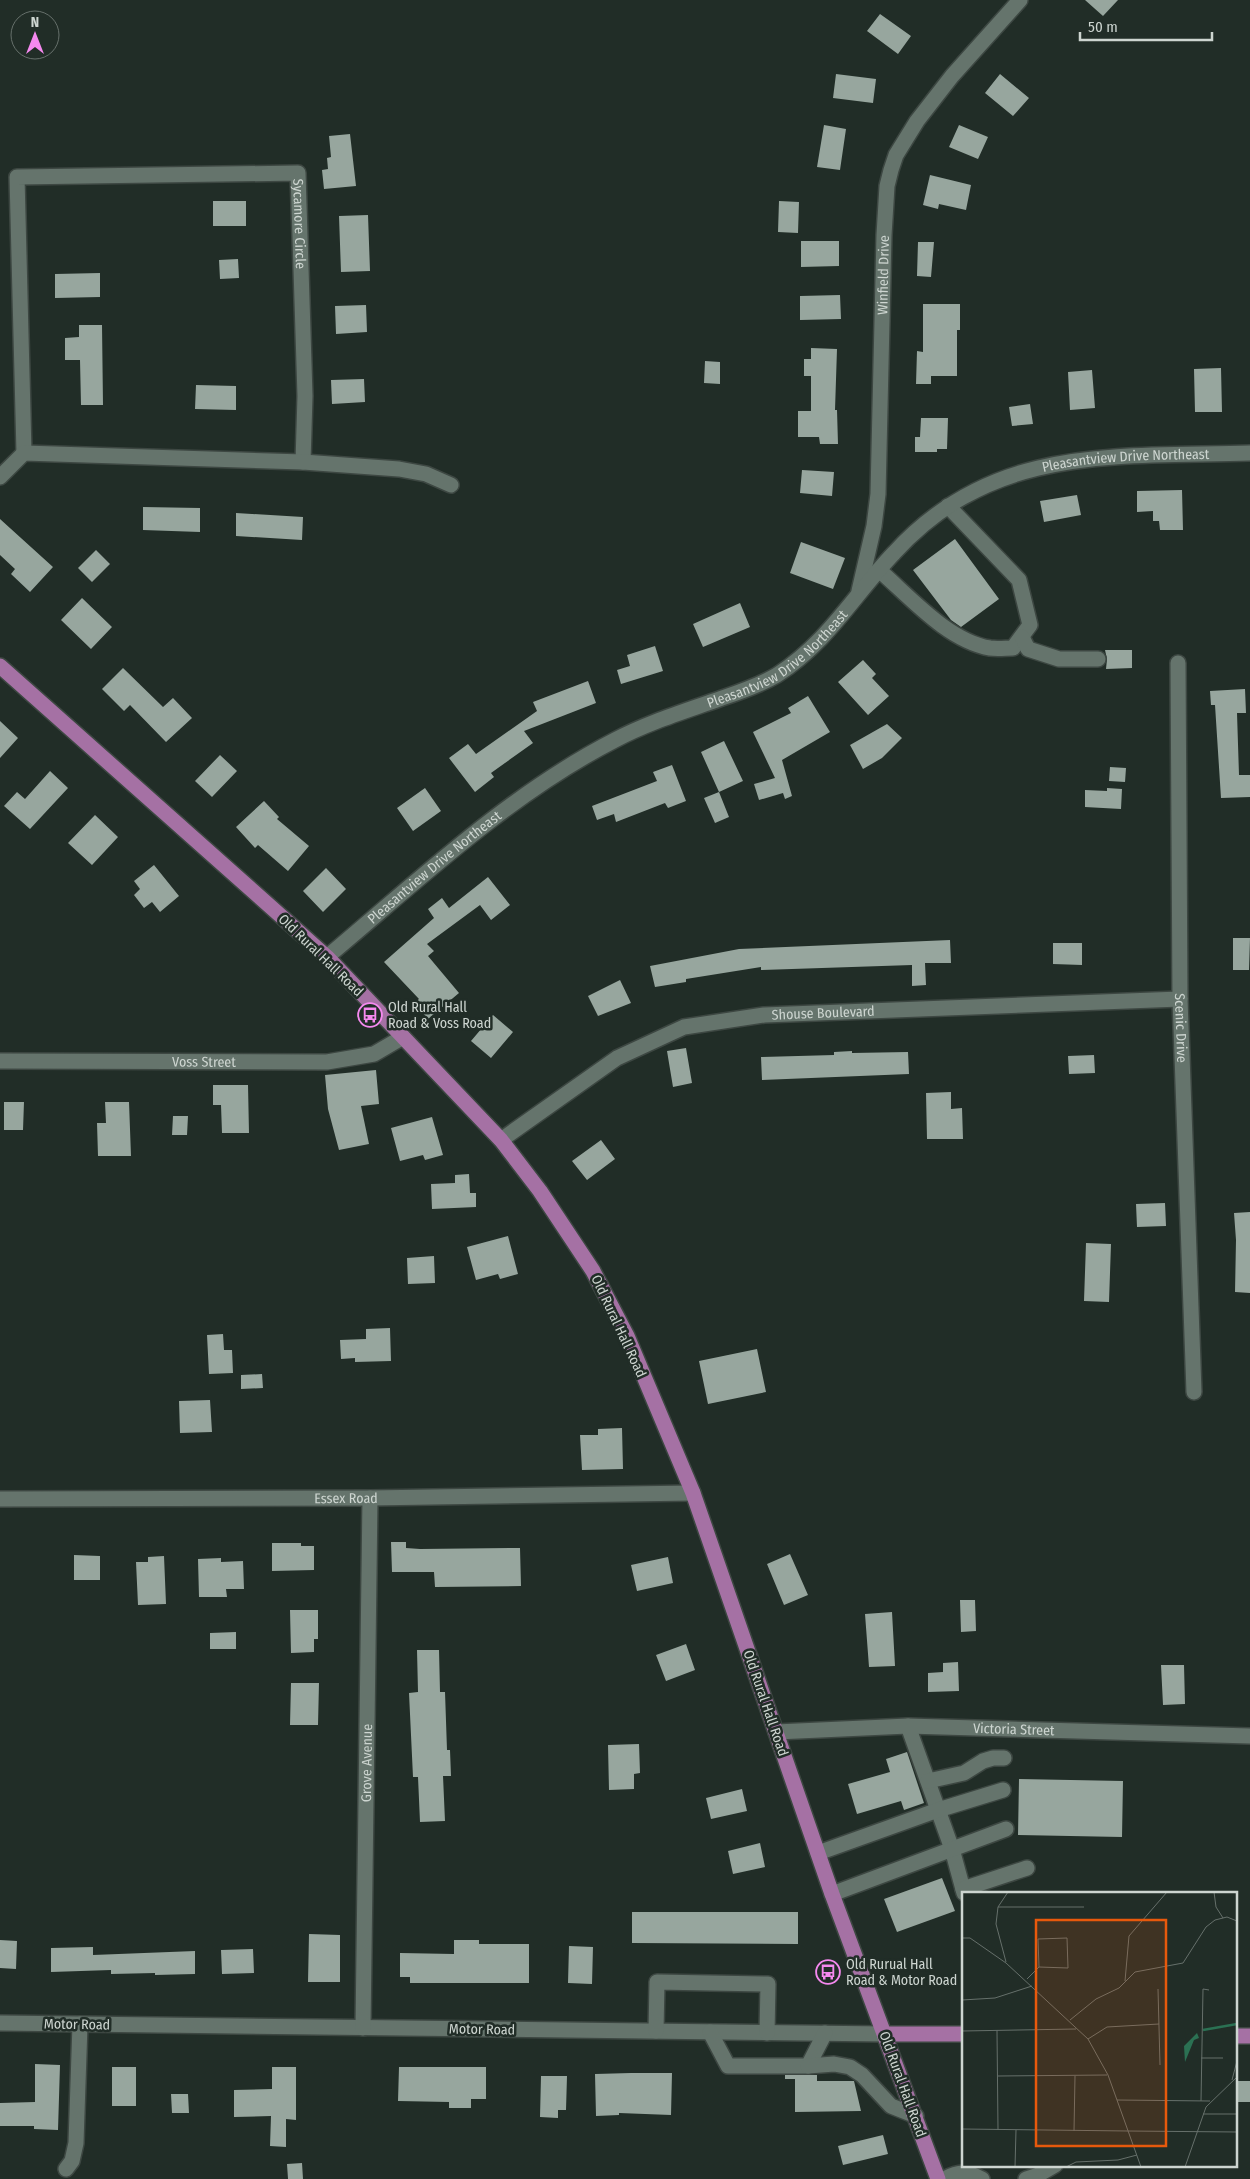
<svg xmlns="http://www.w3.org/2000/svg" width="1250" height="2179" viewBox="0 0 1250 2179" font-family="'Fira Sans Condensed',sans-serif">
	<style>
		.building { fill: #97a69e }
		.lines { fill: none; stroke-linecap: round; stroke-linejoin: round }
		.minor-casing { stroke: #3d4742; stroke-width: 18 }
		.major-casing { stroke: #3d4742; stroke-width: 18 }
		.minor { stroke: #65746c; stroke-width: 15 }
		.major { stroke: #a571a4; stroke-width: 15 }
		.labels { text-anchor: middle; stroke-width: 5; stroke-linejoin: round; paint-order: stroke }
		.street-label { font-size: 14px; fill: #cdd5d0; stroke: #212d27 }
		.poi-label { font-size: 14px; fill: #cdd5d0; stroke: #212d27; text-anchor: start }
		.inset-river { fill: none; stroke: #2b7153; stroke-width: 2.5 }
		.inset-road { fill: none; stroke: #66706b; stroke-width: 1 }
		.view { fill: #e8590c; fill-opacity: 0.15; stroke: #e8590c; stroke-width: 2.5 }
		.inset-edge { fill: none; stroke: #cdd5d0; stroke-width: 2.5 }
	</style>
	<rect width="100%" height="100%" fill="#212d27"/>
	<!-- building -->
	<path class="building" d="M1085 0H1118L1103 16Z
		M880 14 911 36 898 54 867 31Z
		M836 74 876 79 873 103 833 98Z
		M1000 74 1029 98 1013 116 985 93Z
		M824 125 846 129 840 170 817 167Z
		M959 125 988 137 978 159 949 147Z
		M350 134 356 186 324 189 322 170 328 169 327 158 331 157 329 136Z
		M930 175 971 185 966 210 939 204 938 209 923 205Z
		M213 201H246V226H213Z
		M779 201 799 202 798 233 778 232Z
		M368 215 370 271 341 272 339 216Z
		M801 241H839V266L801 267Z
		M918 242H934L931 277 917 276Z
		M238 259 239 278 220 279 219 260Z
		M100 273V297L55 298V274Z
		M840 295 841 319 800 320V296Z
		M923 304H960V330H957V376H931V384H916L917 351 923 352Z
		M366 305 367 332 336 334 335 306Z
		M79 325H102L103 405H81L80 360H65V338L79 337Z
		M811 348 837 349 835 410H837L838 444H820L819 437H798V411H811V376H804V359H811Z
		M705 361 720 362V384L704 383Z
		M1221 368 1222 412H1195L1194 369Z
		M1092 370 1095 408 1070 410 1068 372Z
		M364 379 365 402 332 404 331 380Z
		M196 385 236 386V410L195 409Z
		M1030 404 1033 424 1012 426 1009 407Z
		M921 418H948L947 449H937V452H915V437H920Z
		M802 470 834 472 832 496 800 493Z
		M1182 490 1183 530H1160L1159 521H1153V511L1137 512V491Z
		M1077 495 1081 515 1044 522 1040 501Z
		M143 507 200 508V532L143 530Z
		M236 513 303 517 302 540 236 536Z
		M0 519 53 567 30 592 11 574 15 569 0 555Z
		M955 539 999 599 961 627 951 620 913 570Z
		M801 542 845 558 833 589 790 573Z
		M96 550 110 564 92 582 78 568Z
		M82 598 112 627 91 649 61 620Z
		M740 603 750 627 703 647 693 624Z
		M655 646 663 671 621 684 617 670 630 666 627 655Z
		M1105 650H1132V668L1106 669 1107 659Z
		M863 660 876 674 872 678 889 696 868 715 838 682Z
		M123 668 163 707 173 698 192 718 166 742 130 705 124 711 102 689Z
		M588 681 596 703 524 731 533 743 491 773 494 777 475 792 449 758 468 744 476 754 537 711 533 702Z
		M1245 689 1246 713H1237L1239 775H1250V797L1221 798 1215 705H1211L1210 691Z
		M808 696 830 732 782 760 792 796 785 799 783 793 759 800 754 784 775 778 753 732 791 713 788 708Z
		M0 721 18 738 0 758Z
		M887 724 902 738 882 758 863 769 850 745Z
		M724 741 743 781 719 792 701 752Z
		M220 755 237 771 212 797 195 781Z
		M672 765 686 801 668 808 665 803 616 822 614 814 597 820 592 806 657 781 653 772Z
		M1110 767 1126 768 1125 782 1109 781Z
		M50 771 68 788 30 829 4 806 17 792 25 799Z
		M425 788 441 811 413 831 397 808Z
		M1107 788 1122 789 1121 809 1085 807V790L1107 791Z
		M719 792 729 817 715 823 704 798Z
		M264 801 279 817 277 819 309 846 288 871 258 845 255 848 236 827Z
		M95 815 118 837 92 865 68 843Z
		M154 865 179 896 160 912 152 902 144 908 134 895 140 889 134 881Z
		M326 868 346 889 323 912 303 891Z
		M488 877 510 905 491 920 480 905 427 944 434 951 428 956 459 993 428 1019 414 1003 419 999 384 962 434 918 428 909 442 898 449 908Z
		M1233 938H1250L1249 970H1233Z
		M950 940 951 963H925L926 985 912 986V965L761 970V967L686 979V982L655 987 650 966 739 949Z
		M1053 943H1082V965L1053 964Z
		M620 980 631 1003 598 1016 588 996Z
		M493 1015 513 1032 491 1058 471 1041Z
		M686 1048 692 1083 673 1087 667 1051Z
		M852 1051V1053L908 1052 909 1074 762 1080 761 1057 834 1055V1052Z
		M1094 1055 1095 1073 1069 1074 1068 1056Z
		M376 1070 379 1104 361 1106 369 1144 339 1150 328 1109 325 1075Z
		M213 1085H248L249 1133H222L221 1105H213Z
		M951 1092V1109L962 1108 963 1139H927L926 1093Z
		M4 1102H24L23 1130H4Z
		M105 1102H129L131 1156H98L97 1123H106Z
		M173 1116H188L187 1135H172Z
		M432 1117 443 1155 425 1160 423 1155 400 1161 391 1128Z
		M601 1140 615 1159 587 1180 572 1161Z
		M469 1174 470 1193H476V1207L432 1209 431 1184 455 1183V1175Z
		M1165 1203 1166 1226 1137 1227 1136 1204Z
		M1250 1212V1293L1235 1292 1236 1240 1234 1213Z
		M508 1236 518 1274 500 1279 498 1274 476 1280 467 1247Z
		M1086 1243 1111 1244 1109 1302 1084 1301Z
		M434 1256 435 1283 408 1284 407 1258Z
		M390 1328 391 1361 355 1362V1358L341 1359 340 1340 366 1339V1329Z
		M223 1334 224 1350H232L233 1373 209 1374 207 1335Z
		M757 1349 766 1392 708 1404 699 1361Z
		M262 1374 263 1388 241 1389V1375Z
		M210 1400 212 1432 180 1433 179 1401Z
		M622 1428 623 1469 582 1470 580 1435H598V1429Z
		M391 1542H406V1548L420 1549 520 1548 521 1586 435 1587 434 1572H392Z
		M272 1543H301V1546H314V1570L272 1571Z
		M790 1554 808 1595 784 1605 767 1564Z
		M74 1555 100 1556V1580H74Z
		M164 1556 166 1604 138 1605 136 1562H148V1557Z
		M668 1557 673 1583 637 1591 631 1565Z
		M221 1558V1562L243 1561 244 1589H226L227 1597H199L198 1559Z
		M960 1600H975L976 1631 961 1632Z
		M290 1610H318V1639H314V1652L291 1653Z
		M892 1612 895 1666 869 1667 865 1614Z
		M236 1632V1649H210V1633Z
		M686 1644 695 1670 666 1681 656 1655Z
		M417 1650H439L440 1692H445L447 1750H450L451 1776H443L445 1821 420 1822 418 1777H413L409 1693 418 1692Z
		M958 1662 959 1691 928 1692V1673L943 1672V1663Z
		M1161 1665H1184L1185 1704 1163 1705Z
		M291 1683H319L318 1725H290Z
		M639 1744 640 1773 634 1774V1789L609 1790 608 1745Z
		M907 1752 924 1803 904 1810 901 1801 857 1814 848 1784 890 1772 886 1759Z
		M1019 1779 1123 1781 1122 1837 1018 1835Z
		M742 1789 747 1811 711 1819 706 1798Z
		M760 1843 765 1867 733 1874 728 1851Z
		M942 1878 955 1911 897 1932 884 1899Z
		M632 1912H798V1944L632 1943Z
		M309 1934 340 1935V1982H308Z
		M0 1940 17 1941 16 1969 0 1968Z
		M454 1940H479V1944H529V1983H410V1977H400V1953L454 1954Z
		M569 1946 593 1947 592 1984 568 1983Z
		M93 1947V1955L195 1951V1974L155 1975V1973L111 1974V1970L51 1972V1948Z
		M253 1949 254 1973 222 1974 221 1950Z
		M35 2064 60 2065 58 2130 34 2129V2126H0V2103L35 2102Z
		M112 2067H136V2106H112Z
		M272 2067H296V2120L286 2119V2147L270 2146 271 2116 234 2117V2090L272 2089Z
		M399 2067H486V2099H471V2108H449V2102L398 2101Z
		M631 2073H672L671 2115 619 2113V2115L596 2116 595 2074Z
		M785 2075H817V2081H854L861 2111 795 2112V2079H785Z
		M541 2076H567L566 2110H558V2118L540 2117Z
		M1236 2081H1250V2102H1236Z
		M171 2094H188L189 2113H172Z
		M883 2135 888 2154 843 2165 838 2146Z
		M302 2163 303 2179H288L287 2164Z"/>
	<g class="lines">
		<!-- minor casing -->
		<g class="minor-casing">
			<g id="minor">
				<path id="s1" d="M24 453 17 177 298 173 305 396 303 462"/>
				<path d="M0 477 24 453 303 462 399 469 426 474 451 485"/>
				<path d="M879 570C910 597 948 641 990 648 997 649 1006 648 1013 648L1030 625 1019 580 948 506"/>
				<path id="s2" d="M859 591 874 526 878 494 884 235 887 186 891 170 896 155 917 121 952 76 1020 0"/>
				<path d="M1022 637 1028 649 1059 659H1098"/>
				<path id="s3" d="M1178 663 1180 999 1194 1392"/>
				<path id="s4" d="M327 957C419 880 508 795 615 740 649 722 686 711 722 698 740 692 760 685 777 675 829 641 853 596 894 553 993 444 1116 457 1250 453"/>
				<path id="s5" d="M0 1061 327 1062 374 1054 403 1037"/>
				<path id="s6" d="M501 1140 617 1058 684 1027 764 1015 1180 999"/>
				<path id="s7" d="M0 1499 370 1498 693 1493"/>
				<path d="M908 1726 952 1849 964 1893"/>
				<path id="s8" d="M776 1732 908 1726 1250 1736"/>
				<path d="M928 1781 964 1773 983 1761 993 1758H1004"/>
				<path d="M818 1853 938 1810 1003 1790"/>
				<path d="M963 1889 1027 1868"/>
				<path d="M832 1894 1006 1829"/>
				<path d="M0 2023 885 2034"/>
				<path id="s9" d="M363 2028 370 1498"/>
				<path d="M656 2031 657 1982 768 1984 767 2033"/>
				<path d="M710 2032 728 2066H808L825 2033"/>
				<path d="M808 2066 834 2064 850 2067 862 2075 891 2106 916 2116"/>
				<path d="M66 2169 72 2161 76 2143 80 2024"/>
				<path d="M944 2179C959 2171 967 2171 982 2179"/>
				<path d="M1026 2179 1038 2175 1055 2165"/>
			</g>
		</g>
		<!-- major casing -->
		<g class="major-casing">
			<path id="major" d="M0 666 327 957 501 1140 540 1191 593 1271 627 1336 693 1493 832 1894 938 2179
				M885 2034H964
				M1236 2036H1250"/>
		</g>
		<!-- minor -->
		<use href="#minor" class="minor"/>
		<!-- major -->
		<use href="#major" class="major"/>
	</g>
	<!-- icons -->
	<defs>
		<g id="bus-ring" transform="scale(1.25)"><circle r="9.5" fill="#212d27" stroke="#f589ef" stroke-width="1.5"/><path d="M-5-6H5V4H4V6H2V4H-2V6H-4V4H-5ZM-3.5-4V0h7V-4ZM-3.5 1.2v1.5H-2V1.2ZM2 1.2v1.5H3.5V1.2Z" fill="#f589ef"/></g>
	</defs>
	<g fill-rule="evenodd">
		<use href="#bus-ring" x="370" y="1015"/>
		<use href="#bus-ring" x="828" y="1972"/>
	</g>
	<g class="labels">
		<!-- street labels -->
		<g class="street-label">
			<text dy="5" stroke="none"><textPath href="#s1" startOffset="608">Sycamore Circle</textPath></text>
			<text dy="5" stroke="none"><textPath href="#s2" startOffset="318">Winfield Drive</textPath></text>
			<text dy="5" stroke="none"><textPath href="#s4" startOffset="964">Pleasantview Drive Northeast</textPath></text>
			<text dy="5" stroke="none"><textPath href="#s4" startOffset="545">Pleasantview Drive Northeast</textPath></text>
			<text dy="5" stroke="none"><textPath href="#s4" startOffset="140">Pleasantview Drive Northeast</textPath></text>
			<text transform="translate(321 955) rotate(44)" y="5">Old Rural Hall Road</text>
			<text dy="5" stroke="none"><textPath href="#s6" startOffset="356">Shouse Boulevard</textPath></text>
			<text dy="5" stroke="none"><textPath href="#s3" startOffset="365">Scenic Drive</textPath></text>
			<text dy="5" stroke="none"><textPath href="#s5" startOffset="204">Voss Street</textPath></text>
			<text transform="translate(619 1326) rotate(65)" y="5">Old Rural Hall Road</text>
			<text dy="5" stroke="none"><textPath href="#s7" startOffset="346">Essex Road</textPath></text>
			<text transform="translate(766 1703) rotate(71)" y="5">Old Rural Hall Road</text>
			<text dy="5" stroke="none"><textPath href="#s8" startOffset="238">Victoria Street</textPath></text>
			<text dy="5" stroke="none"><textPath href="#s9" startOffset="265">Grove Avenue</textPath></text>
			<text transform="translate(77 2024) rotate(1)" y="5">Motor Road</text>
			<text transform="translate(482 2029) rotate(1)" y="5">Motor Road</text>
			<text transform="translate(903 2084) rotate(70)" y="5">Old Rural Hall Road</text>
		</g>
		<!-- poi labels -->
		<g class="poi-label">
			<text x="388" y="1012">Old Rural Hall<tspan x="388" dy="16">Road &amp; Voss Road</tspan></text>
			<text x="846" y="1969">Old Rurual Hall<tspan x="846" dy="16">Road &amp; Motor Road</tspan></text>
		</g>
	</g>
	<!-- overview -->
	<g transform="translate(962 1892)">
		<rect width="275" height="275" fill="#212d27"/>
		<path d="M235 141 237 146 232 148 223 170 222 154Z" fill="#2b7153"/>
		<path class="inset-river" d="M241 138 275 132"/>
		<path class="inset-road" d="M252 0 254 15 261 26M36 15H122M0 46H8L44 71 126 147 146 183 179 275M44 70 34 32 36 15 46 0M65 87 77 75 106 76 105 46 76 47 77 75M163 89 167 44 205 0M196 97 198 173M0 108 33 106 70 94M108 128 134 107 157 96 173 80 221 71 244 35 253 28 265 25 275 29M35 138 36 238M0 139 114 137M126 147 145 135 197 132M239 166H261M36 184 145 183M270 188 275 169M155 208 248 209M239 209 241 97 247 98M241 222H275M0 237 166 239M112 239 113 184M166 239 275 240M53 275 54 238M104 275 114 270 156 268 175 263M223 275 244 215 275 185"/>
		<path class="view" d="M74 28H204V254H74Z"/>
		<rect width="275" height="275" class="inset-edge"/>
	</g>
	<!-- north arrow -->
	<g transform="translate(35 35)"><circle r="24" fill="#212d27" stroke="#66706b"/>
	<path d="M0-4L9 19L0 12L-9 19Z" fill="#f589ef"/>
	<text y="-8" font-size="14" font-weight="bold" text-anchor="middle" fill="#cdd5d0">N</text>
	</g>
	<!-- scale -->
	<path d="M1080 32v8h132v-8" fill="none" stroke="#cdd5d0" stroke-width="2.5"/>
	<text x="1088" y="32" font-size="15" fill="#cdd5d0" stroke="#212d27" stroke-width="4" paint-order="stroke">50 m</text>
</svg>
